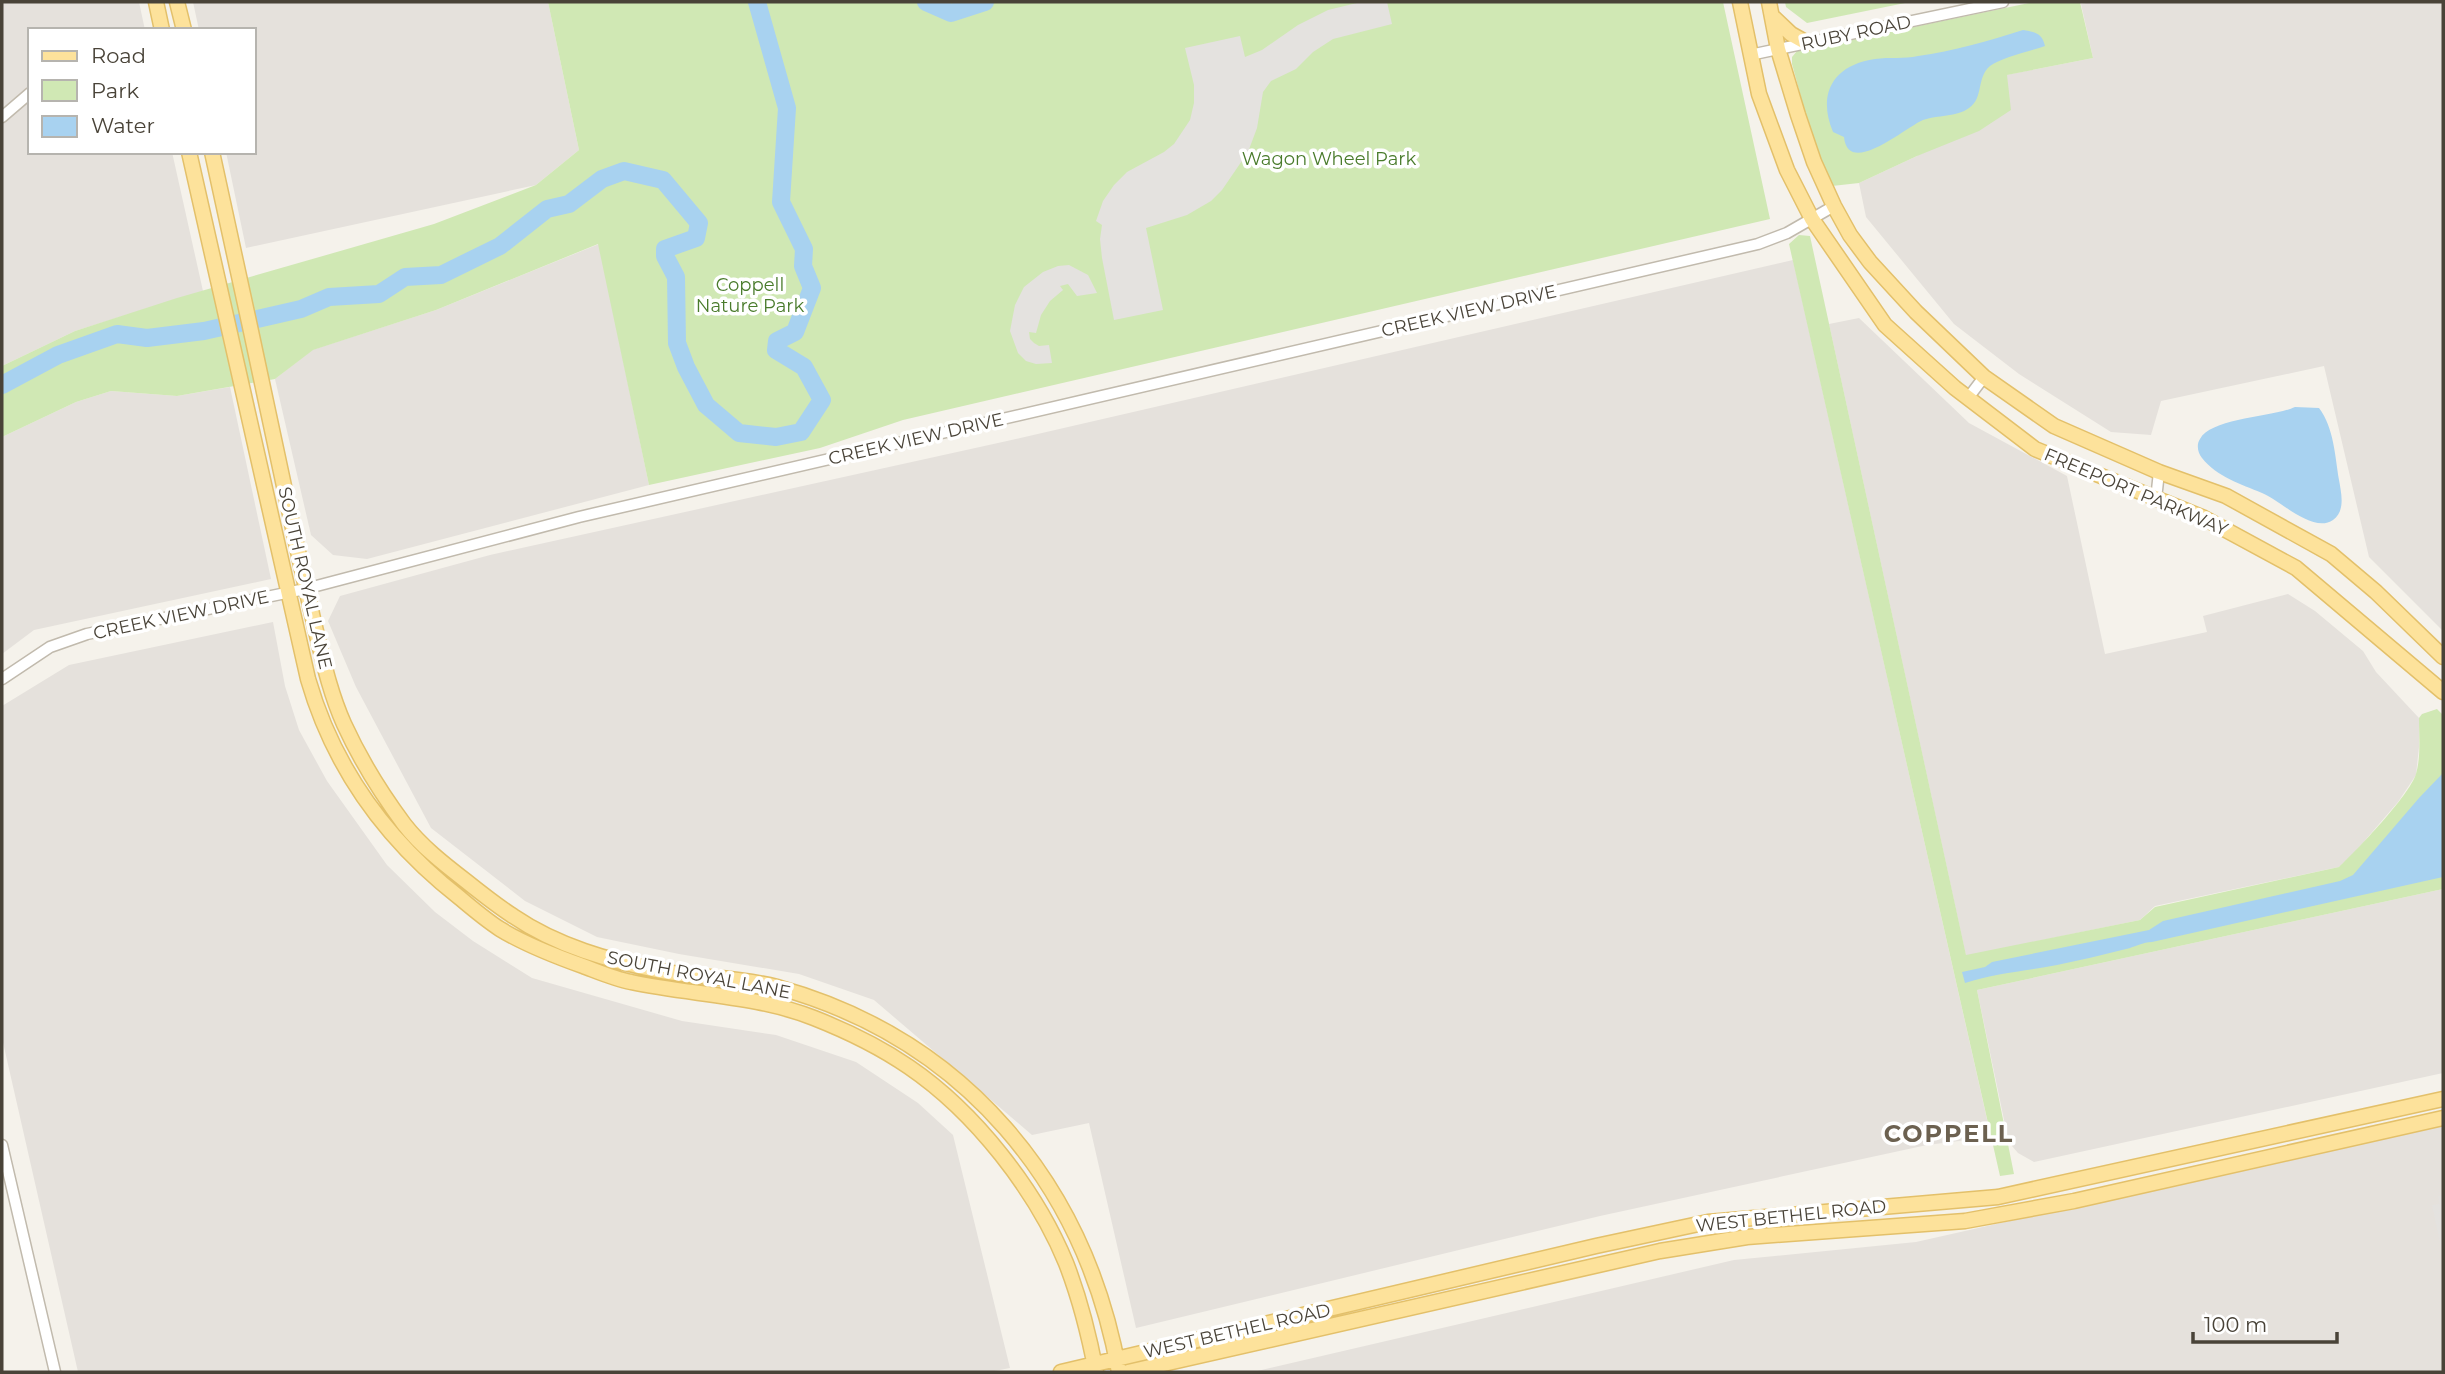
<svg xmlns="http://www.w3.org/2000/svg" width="2445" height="1374" viewBox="0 0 2445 1374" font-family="Montserrat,sans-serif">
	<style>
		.industrial { fill: #e5e1dc }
		.green { fill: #d0e8b4 }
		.parking { fill: #e4e2df }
		.water { fill: #a8d2f0 }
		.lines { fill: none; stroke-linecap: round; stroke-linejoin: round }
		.river { stroke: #a8d2f0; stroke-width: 18 }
		.minor-casing { stroke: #c1baad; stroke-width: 13 }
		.major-casing { stroke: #e3c06a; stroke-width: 17 }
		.minor { stroke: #fff; stroke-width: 10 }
		.major { stroke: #fde29b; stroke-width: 14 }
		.labels { text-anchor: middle; stroke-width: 7; stroke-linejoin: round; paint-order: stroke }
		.street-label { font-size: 18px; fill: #494338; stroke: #fff }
		.park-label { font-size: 18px; fill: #497b2b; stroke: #fff }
		.district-label { font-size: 24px; font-weight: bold; letter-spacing: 2px; fill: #6c6150; stroke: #fff }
	</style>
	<rect width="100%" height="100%" fill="#f5f2eb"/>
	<!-- industrial -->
	<path class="industrial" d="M2 2H139L145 30H30V152H172L203 291 75 331 2 366Z
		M193 2H548L579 150 536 185 246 248 226 152H254V30H199Z
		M2093 2H2443V631L2369 557 2324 366 2161 401 2151 435 2111 432 2019 374 1954 324 1866 217 1859 183 1917 156 2006 75 2093 58 2081 4Z
		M599 244 649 485 367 559 333 555 311 535 275 379 312 350 436 310Z
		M1793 260 1991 1137 1927 1145 1600 1216 1136 1328 1089 1123 1032 1135 874 1000 799 974 679 954 597 937 525 901 431 828 356 687 328 621 340 596 490 555 1007 441Z
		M1859 318 1969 423 2067 476 2105 654 2207 632 2203 616 2288 594 2315 611 2363 651 2376 672 2419 718V747L2416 775 2398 802 2355 852 2339 867 2155 906 2140 920 1966 956 1829 324Z
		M230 387 271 579 34 630 2 654V437L76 402 111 391 177 396Z
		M273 622 285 686 299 730 327 781 387 865 435 912 473 941 532 978 682 1021 776 1035 856 1062 918 1103 953 1135 1010 1368 989 1372H78L2 1038V706L69 665Z
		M2443 889V1073L2034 1162 2018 1153 2012 1146 2008 1139 1977 990Z
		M2443 1124V1372H1253L1734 1260 1916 1242Z"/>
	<!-- green -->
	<path class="green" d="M548 2H1723L1770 219 903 420 820 448 649 485 598 244 436 310 313 350 275 379 177 396 111 391 76 402 2 437V366L75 331 177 298 434 224 536 185 579 150Z
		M1785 2H1910L1807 23 1786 7Z
		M2034 2H2080L2093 58 2007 75 2011 110 1979 131 1917 156 1859 183 1832 186C1811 148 1804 105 1792 64V57L1797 51Z
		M1799 235 1810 236 1966 955 2140 920 2155 907 2339 867C2357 850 2409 796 2416 774 2421 757 2419 736 2419 718L2422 714 2437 709 2443 715V889L1977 990 2014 1174 2000 1176 1789 244Z"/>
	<!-- parking -->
	<path class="parking" d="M1361 2H1387L1392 24 1333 39 1313 52 1296 69 1271 81 1263 92 1257 128 1248 152 1222 190 1211 201 1187 215 1146 228 1163 310 1114 320 1102 258 1100 239 1102 225 1096 221 1103 201 1114 185 1127 172 1164 152 1174 144 1190 120 1194 103V85L1185 48 1240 36 1245 57 1262 50 1298 25 1328 10Z
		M1069 265 1088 275 1097 293 1077 296 1068 284 1060 286 1063 290 1050 301 1041 315 1036 333 1029 332 1030 339 1034 343 1039 346 1049 345 1052 363 1036 364 1026 361 1018 353 1010 331 1015 305 1024 287 1043 272 1058 266Z
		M2443 1195V1256L2432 1205 2440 1204 2438 1196Z"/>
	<!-- water -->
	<path class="water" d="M2023 30C2035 32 2042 33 2045 46 2031 51 2000 58 1990 66 1976 78 1984 98 1969 108 1957 117 1937 115 1923 120 1906 127 1848 178 1844 137L1833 132C1817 94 1833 65 1875 59 1889 57 1904 59 1918 56 1953 51 1989 41 2023 30Z
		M2295 407 2319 408C2334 428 2335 456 2339 480 2341 492 2346 511 2333 520 2313 534 2280 500 2262 493 2241 484 2217 477 2202 458 2198 453 2196 445 2200 439 2211 418 2273 417 2295 407Z
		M2443 773V877L2152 942C2143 942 2135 947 2126 949 2103 955 2080 960 2057 965 2026 971 1995 973 1965 983L1962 972 1985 967 1992 962 2149 930 2163 921 2340 881 2353 875 2419 798Z"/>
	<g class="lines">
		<!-- river -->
		<path class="river" d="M926 2 951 13 985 2
			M2 385 58 355 117 334 147 338 204 331 301 309 329 297 379 294 405 277 441 275 500 246 547 209 569 204 602 179 624 171 663 180 699 223 696 238 665 249V256L676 277 677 343 686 367 706 405 739 433 776 437 801 432 822 400 804 367 776 350 777 341 795 332 812 288 803 266 804 249 781 202 787 108 757 2"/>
		<!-- minor casing -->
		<g class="minor-casing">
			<path id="minor" d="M1750 55 2003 2
				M2 117 30 93
				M1968 398 1984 377
				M2156 499 2159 472
				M2 679 50 647 87 634 305 589 579 517 1758 244 1787 233 1834 206
				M2 1145 55 1372"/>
		</g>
		<!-- major casing -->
		<g class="major-casing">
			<path id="major" d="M156 2 162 30
				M177 2 184 30
				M1740 2 1759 94 1787 170 1812 219 1885 325 1955 388 2035 449 2202 517 2296 568 2443 692
				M1769 2 1778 49 1798 115 1814 162 1834 206 1850 235 1870 262 1916 312 1984 377 2054 426 2159 472 2226 496 2331 554 2376 592 2443 657
				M1773 17 1791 34 1807 43
				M189 152 308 679C334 769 387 841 460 898 473 909 486 920 500 929 526 945 555 956 583 966 599 972 615 979 631 982 691 995 756 995 814 1018 847 1031 880 1047 909 1067 975 1112 1036 1190 1066 1263 1080 1299 1089 1335 1096 1372
				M212 152C236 259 258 365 281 472 292 524 303 576 315 627 323 660 330 693 344 724 360 759 381 793 404 824 421 846 444 864 466 881 481 893 496 905 513 916 557 946 610 961 661 971 699 978 740 977 777 987 964 1039 1085 1183 1119 1372
				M1061 1372 1596 1246 1708 1222 1998 1197 2443 1099
				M1128 1372 1660 1251 1747 1237 1965 1221 2074 1201 2443 1118"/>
		</g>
		<!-- minor -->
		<use href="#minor" class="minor"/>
		<!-- major -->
		<use href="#major" class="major"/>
	</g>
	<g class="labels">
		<!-- street labels -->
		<g class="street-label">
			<text transform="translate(1856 33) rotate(-12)" y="6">RUBY ROAD</text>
			<text transform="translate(1469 311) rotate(-13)" y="6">CREEK VIEW DRIVE</text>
			<text transform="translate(916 439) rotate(-13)" y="6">CREEK VIEW DRIVE</text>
			<text transform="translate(2136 492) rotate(23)" y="6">FREEPORT PARKWAY</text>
			<text transform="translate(305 578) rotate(77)" y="6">SOUTH ROYAL LANE</text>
			<text transform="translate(181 615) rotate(-12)" y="6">CREEK VIEW DRIVE</text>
			<text transform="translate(699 975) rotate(11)" y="6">SOUTH ROYAL LANE</text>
			<text transform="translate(1791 1216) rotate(-6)" y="6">WEST BETHEL ROAD</text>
			<text transform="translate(1237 1331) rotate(-13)" y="6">WEST BETHEL ROAD</text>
		</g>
		<!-- park labels -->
		<g class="park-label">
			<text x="1329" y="165">Wagon Wheel Park</text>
			<text x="750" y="291">Coppell<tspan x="750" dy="21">Nature Park</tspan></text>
		</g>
		<!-- district labels -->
		<g class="district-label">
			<text x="1949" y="1142">COPPELL</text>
		</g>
	</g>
	<!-- border -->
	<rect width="2445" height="1374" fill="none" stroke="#494338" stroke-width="7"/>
	<!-- legend -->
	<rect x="28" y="28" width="228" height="126" fill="#ffffff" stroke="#b6b4af" stroke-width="2"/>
	<rect x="42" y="51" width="35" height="10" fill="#fde29b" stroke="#b6b4af" stroke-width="2"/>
	<text x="91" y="63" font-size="21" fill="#494338">Road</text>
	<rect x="42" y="80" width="35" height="21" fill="#d0e8b4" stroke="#b6b4af" stroke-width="2"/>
	<text x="91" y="98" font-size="21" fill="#494338">Park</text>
	<rect x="42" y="116" width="35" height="21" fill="#a8d2f0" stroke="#b6b4af" stroke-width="2"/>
	<text x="91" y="133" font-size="21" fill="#494338">Water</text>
	<!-- scale -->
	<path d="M2193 1332v10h144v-10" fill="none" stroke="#494338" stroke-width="3.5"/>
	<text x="2204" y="1332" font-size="21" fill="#494338" stroke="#ffffff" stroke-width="5" paint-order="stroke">100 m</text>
</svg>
